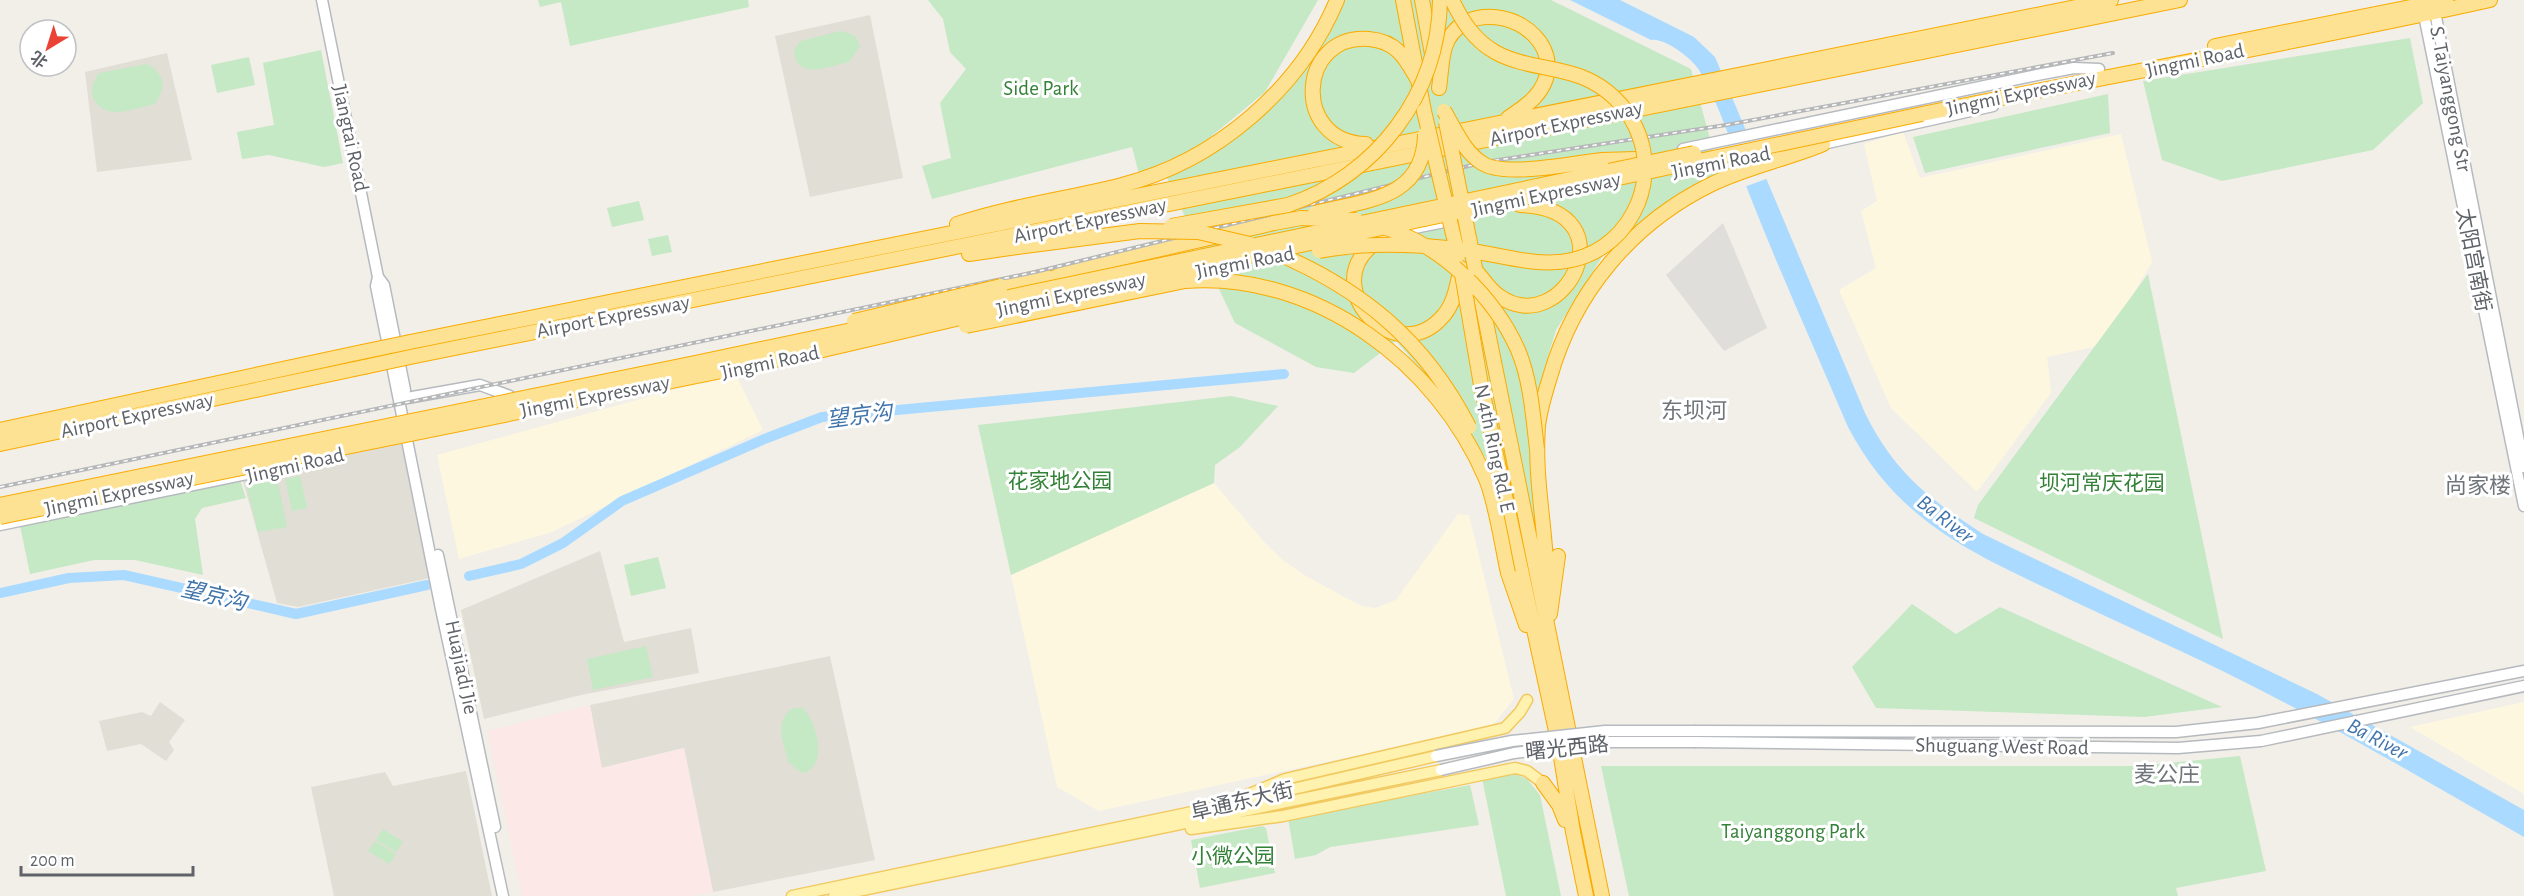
<svg xmlns="http://www.w3.org/2000/svg" width="2524" height="896" viewBox="0 0 2524 896" font-family="'Alegreya Sans','Noto Sans SC',sans-serif">
	<style>
		.commercial { fill: #fef7e0 }
		.industrial { fill: #e0deda }
		.education { fill: #e1ded6 }
		.medical { fill: #fce8e6 }
		.green { fill: #c5e8c5 }
		.water { fill: #aadaff }
		.pier { fill: #f1efe8 }
		.lines { fill: none; stroke-linecap: round; stroke-linejoin: round }
		.river { stroke: #aadaff; stroke-width: 10 }
		.secondary-casing { stroke: #b6babf; stroke-width: 13 }
		.primary-casing { stroke: #f2c960; stroke-width: 13 }
		.highway-casing { stroke: #f9ab00; stroke-width: 16 }
		.secondary { stroke: #fff; stroke-width: 10 }
		.primary { stroke: #fff2af; stroke-width: 10 }
		.highway { stroke: #fde293; stroke-width: 14 }
		.rail-casing { stroke: #b6b7b8; stroke-width: 4 }
		.rail { stroke: #fff; stroke-width: 1.5; stroke-dasharray: 4.5; stroke-linecap: butt }
		.secondary-bridge-casing { stroke: #b6babf; stroke-width: 13; stroke-linecap: butt }
		.highway-bridge-casing { stroke: #f9ab00; stroke-width: 16; stroke-linecap: butt }
		.secondary-bridge { stroke: #fff; stroke-width: 10 }
		.highway-bridge { stroke: #fde293; stroke-width: 14 }
		.labels { text-anchor: middle; stroke-width: 6; stroke-linejoin: round; paint-order: stroke }
		.street-label { font-size: 21px; fill: #5f6368; stroke: #fff }
		.park-label { font-size: 21px; fill: #348238; stroke: #fff }
		.neighbourhood-label { font-size: 22px; fill: #70757a; stroke: #fff }
		.water-label { font-size: 22px; font-style: italic; fill: #4174aa; stroke: #fff }
	</style>
	<rect width="100%" height="100%" fill="#f1efe8"/>
	<!-- commercial -->
	<path class="commercial" d="M1903 132 1920 178 2121 134 2152 262 2103 345 2047 357 2051 393 1977 492 1891 408 1839 290 1876 268 1861 211 1877 201 1864 144Z
		M735 373 763 430 552 532 459 559 437 455Z
		M1214 483 1265 543 1284 561 1306 576 1361 606 1375 608 1396 600 1458 514 1469 515 1514 699 1492 726 1099 811 1057 787 1011 575Z
		M2524 702V794L2410 727Z"/>
	<!-- industrial -->
	<path class="industrial" d="M1723 223 1767 328 1724 351 1666 275Z"/>
	<!-- education -->
	<path class="education" d="M870 15 903 178 810 197 775 36Z
		M167 53 192 160 97 172 85 72Z
		M402 439 430 578 298 607 277 603 241 474Z
		M600 551 624 642 691 628 699 673 581 695 484 719 461 610Z
		M830 656 875 860 713 892 684 748 601 768 590 705Z
		M160 702 185 720 169 742 174 750 166 761 141 744 107 751 99 721 142 712 151 716Z
		M466 771 492 896H334L311 787 385 772 393 786Z"/>
	<!-- medical -->
	<path class="medical" d="M590 705 602 768 684 748 713 892 691 896H522L487 731Z"/>
	<!-- green -->
	<path class="green" d="M538 0H748L749 7 570 46 561 2 540 7Z
		M928 0H1318L1265 92 1196 149 1139 174 1132 147 932 199 922 166 951 158 940 103 966 69 950 52 943 19Z
		M1342 0H1551L1691 69 1719 172 1607 249 1556 330 1539 386 1551 560 1450 402 1396 341 1354 373 1316 367 1235 323 1166 176 1274 104Z
		M840 31C852 33 857 35 860 47L849 62C829 66 795 82 794 49L801 41Z
		M2410 38 2423 103 2373 150 2222 181 2162 160 2143 81Z
		M321 50 343 163 324 167 269 155 242 159 237 132 274 125 263 63Z
		M249 57 255 85 217 93 211 65Z
		M147 64C165 74 167 87 155 104 136 108 105 122 94 99 89 89 94 81 99 73Z
		M2108 94 2110 133 1925 173 1913 137Z
		M639 201 644 220 612 227 607 208Z
		M668 235 672 252 652 256 648 239Z
		M2148 274 2223 639 1974 518 1978 505Z
		M1231 396 1278 406 1240 447 1215 465 1214 483 1011 575 978 425Z
		M238 474 246 498 202 508 195 519 203 575 135 560H94L30 574 18 516Z
		M300 476 307 508 292 511 285 479Z
		M277 479 287 527 258 532 246 484Z
		M658 557 666 588 631 596 624 565Z
		M1912 604 1956 634 2000 607 2222 707 2144 717 1876 708 1852 667Z
		M646 646 653 677 593 690 587 659Z
		M793 708H803C817 721 829 769 802 773L788 762C784 742 773 721 793 708Z
		M2240 756 2266 871 2176 888 2178 896H1629L1601 766H2138Z
		M1509 772 1527 779 1540 795 1561 896H1506L1482 778Z
		M1470 785 1479 825 1330 847 1316 855 1295 859 1288 818Z
		M1262 826 1266 828 1275 873 1200 888 1191 840Z
		M383 829 403 842 396 852 376 840Z
		M375 841 396 854 389 864 368 851Z"/>
	<!-- water -->
	<path class="water" d="M1570 0H1620L1694 37 1715 57 1865 413C1894 472 1929 499 1983 534L2317 694 2524 810V837C2440 789 2356 739 2270 695 2205 661 2139 632 2073 601 1978 555 1900 526 1848 427 1816 352 1782 277 1752 201 1735 157 1723 110 1699 70 1693 59 1664 37 1651 40Z"/>
	<!-- pier -->
	<path class="pier" d="M1751 134 1769 178 1744 187 1726 139Z"/>
	<g class="lines">
		<!-- river -->
		<path class="river" d="M469 576 521 564 563 543 622 501 767 438 822 417 1284 374
			M0 593 69 578 124 575 296 614 427 585"/>
		<!-- secondary casing -->
		<g class="secondary-casing">
			<path id="secondary" d="M322 0 378 277 376 286 441 609 503 896
				M2435 12 2524 467
				M2424 15 2524 506
				M1683 149 2037 75 2074 68 2099 69
				M1776 151 1823 144 1993 106
				M1395 232 1444 222
				M378 277 384 285 405 390
				M407 398 480 385 510 396
				M0 525 329 457
				M438 555 495 827
				M1696 731 2176 732 2258 723 2524 671
				M1696 742 2178 748 2261 741 2524 686"/>
		</g>
		<!-- primary casing -->
		<g class="primary-casing">
			<path id="primary" d="M1247 795 1285 779 1505 728 1520 712 1527 700
				M1191 829 1283 816 1515 768 1527 771 1543 783
				M792 896 1216 807 1436 756
				M834 896 1441 770"/>
		</g>
		<!-- highway casing -->
		<g class="highway-casing">
			<path id="highway" d="M1403 0 1424 111
				M1422 0 1432 54
				M2215 46 2446 0
				M1439 88C1441 75 1441 60 1445 47 1448 37 1456 28 1465 22 1516 0 1575 54 1534 98 1526 106 1517 112 1508 118
				M1922 114C2111 75 2302 42 2490 0
				M1366 144C1291 142 1298 33 1369 39 1380 40 1390 43 1398 51 1407 59 1413 72 1419 82
				M1602 160 1636 159
				M957 224C1011 206 1067 199 1122 185 1216 161 1300 89 1337 0
				M1395 232C1386 237 1375 241 1368 249 1323 292 1397 371 1444 315 1455 302 1457 284 1461 268
				M969 254 1017 247
				M1475 268 1602 896
				M1477 272C1484 280 1490 290 1499 296 1563 342 1633 209 1520 205
				M1001 286 1045 276
				M1032 288 1070 270 1274 223
				M410 342 2111 0
				M415 356 2180 0
				M1481 385 1559 745 1573 832 1586 896
				M0 430 362 352
				M0 444 364 367
				M1508 573 1526 625
				M1547 581C1546 529 1534 478 1538 426 1540 409 1545 393 1550 377 1574 292 1632 223 1712 184 1747 167 1787 159 1823 144
				M1550 614 1558 556
				M1543 783 1559 805 1565 820"/>
		</g>
		<!-- secondary -->
		<use href="#secondary" class="secondary"/>
		<!-- primary -->
		<use href="#primary" class="primary"/>
		<!-- highway -->
		<use href="#highway" class="highway"/>
		<!-- rail casing -->
		<g class="rail-casing">
			<path id="rail" d="M0 487 1035 272 1485 162 1726 125 2113 53"/>
		</g>
		<!-- rail -->
		<use href="#rail" class="rail"/>
		<!-- secondary-bridge casing -->
		<g class="secondary-bridge-casing">
			<path id="secondary-bridge" d="M1436 756 1512 741 1605 731H1696
				M1441 770 1514 753 1606 742H1696"/>
		</g>
		<!-- highway-bridge casing -->
		<g class="highway-bridge-casing">
			<path id="highway-bridge" d="M1424 111 1458 255
				M1444 111C1455 129 1464 152 1482 163 1504 178 1575 163 1602 160
				M1446 122 1475 268
				M1315 213C1365 200 1424 200 1425 134
				M1274 223 1301 218 1356 220
				M1171 226 1288 205C1376 176 1439 94 1440 0
				M1386 228C1442 246 1494 296 1518 350 1531 381 1533 417 1537 449
				M1017 247 1140 231 1198 232 1250 244
				M1319 251C1365 242 1418 244 1464 250 1500 254 1535 268 1572 260 1603 253 1626 232 1638 203 1658 152 1632 97 1582 77 1553 66 1522 67 1495 52 1474 40 1462 21 1452 0
				M1274 252C1362 289 1425 341 1469 427
				M1462 274 1481 385
				M854 321 1001 286
				M966 326 1185 281C1315 271 1437 363 1486 479 1496 503 1502 546 1508 573
				M362 352 410 342
				M364 367 415 356
				M0 505 695 363 1694 153
				M0 517 810 353 1016 305 1922 114"/>
		</g>
		<!-- secondary-bridge -->
		<use href="#secondary-bridge" class="secondary-bridge"/>
		<!-- highway-bridge -->
		<use href="#highway-bridge" class="highway-bridge"/>
	</g>
	<g class="labels">
		<!-- street labels -->
		<g class="street-label">
			<text transform="translate(2195 60) rotate(-12)" y="7">Jingmi Road</text>
			<text transform="translate(2021 93) rotate(-12)" y="7">Jingmi Expressway</text>
			<text transform="translate(2451 99) rotate(79)" y="7">S. Taiyanggong Str</text>
			<text transform="translate(1566 123) rotate(-12)" y="7">Airport Expressway</text>
			<text transform="translate(351 138) rotate(78)" y="7">Jiangtai Road</text>
			<text transform="translate(1721 162) rotate(-11)" y="7">Jingmi Road</text>
			<text transform="translate(1546 194) rotate(-12)" y="7">Jingmi Expressway</text>
			<text transform="translate(1090 220) rotate(-12)" y="7">Airport Expressway</text>
			<text transform="translate(2474 260) rotate(79)" y="7">太阳宫南街</text>
			<text transform="translate(1245 262) rotate(-11)" y="7">Jingmi Road</text>
			<text transform="translate(1071 294) rotate(-12)" y="7">Jingmi Expressway</text>
			<text transform="translate(613 316) rotate(-11)" y="7">Airport Expressway</text>
			<text transform="translate(770 362) rotate(-12)" y="7">Jingmi Road</text>
			<text transform="translate(595 396) rotate(-11)" y="7">Jingmi Expressway</text>
			<text transform="translate(137 415) rotate(-12)" y="7">Airport Expressway</text>
			<text transform="translate(1495 448) rotate(78)" y="7">N 4th Ring Rd. E</text>
			<text transform="translate(295 465) rotate(-13)" y="7">Jingmi Road</text>
			<text transform="translate(119 493) rotate(-12)" y="7">Jingmi Expressway</text>
			<text transform="translate(462 667) rotate(78)" y="7">Huajiadi Jie</text>
			<text transform="translate(2002 746) rotate(1)" y="7">Shuguang West Road</text>
			<text transform="translate(1567 748) rotate(-6)" y="7">曙光西路</text>
			<text transform="translate(1242 801) rotate(-13)" y="7">阜通东大街</text>
		</g>
		<!-- park labels -->
		<g class="park-label">
			<text x="1041" y="95">Side Park</text>
			<text x="1060" y="488">花家地公园</text>
			<text x="2102" y="490">坝河常庆花园</text>
			<text x="1793" y="838">Taiyanggong Park</text>
			<text x="1233" y="863">小微公园</text>
		</g>
		<!-- neighbourhood labels -->
		<g class="neighbourhood-label">
			<text x="1694" y="418">东坝河</text>
			<text x="2478" y="493">尚家楼</text>
			<text x="2167" y="782">麦公庄</text>
		</g>
		<!-- water labels -->
		<g class="water-label">
			<text transform="translate(859 415) rotate(-7)" y="8">望京沟</text>
			<text transform="translate(1946 518) rotate(37)" y="8">Ba River</text>
			<text transform="translate(214 595) rotate(13)" y="8">望京沟</text>
			<text transform="translate(2378 738) rotate(28)" y="8">Ba River</text>
		</g>
	</g>
	<!-- north arrow -->
	<g transform="translate(48 48) rotate(218)"><circle r="28" fill="#ffffff" stroke="#bfc1c3" stroke-width="1.5"/>
	<path d="M0-4.5L10 22L0 15L-10 22Z" fill="#ea4335"/>
	<text y="-9" font-size="16" font-weight="bold" text-anchor="middle" fill="#5f6368">北</text>
	</g>
	<!-- scale -->
	<path d="M21 866v9h172v-9" fill="none" stroke="#5f6368" stroke-width="3"/>
	<text x="30" y="866" font-size="18" fill="#5f6368" stroke="#ffffff" stroke-width="4.5" paint-order="stroke">200 m</text>
</svg>
